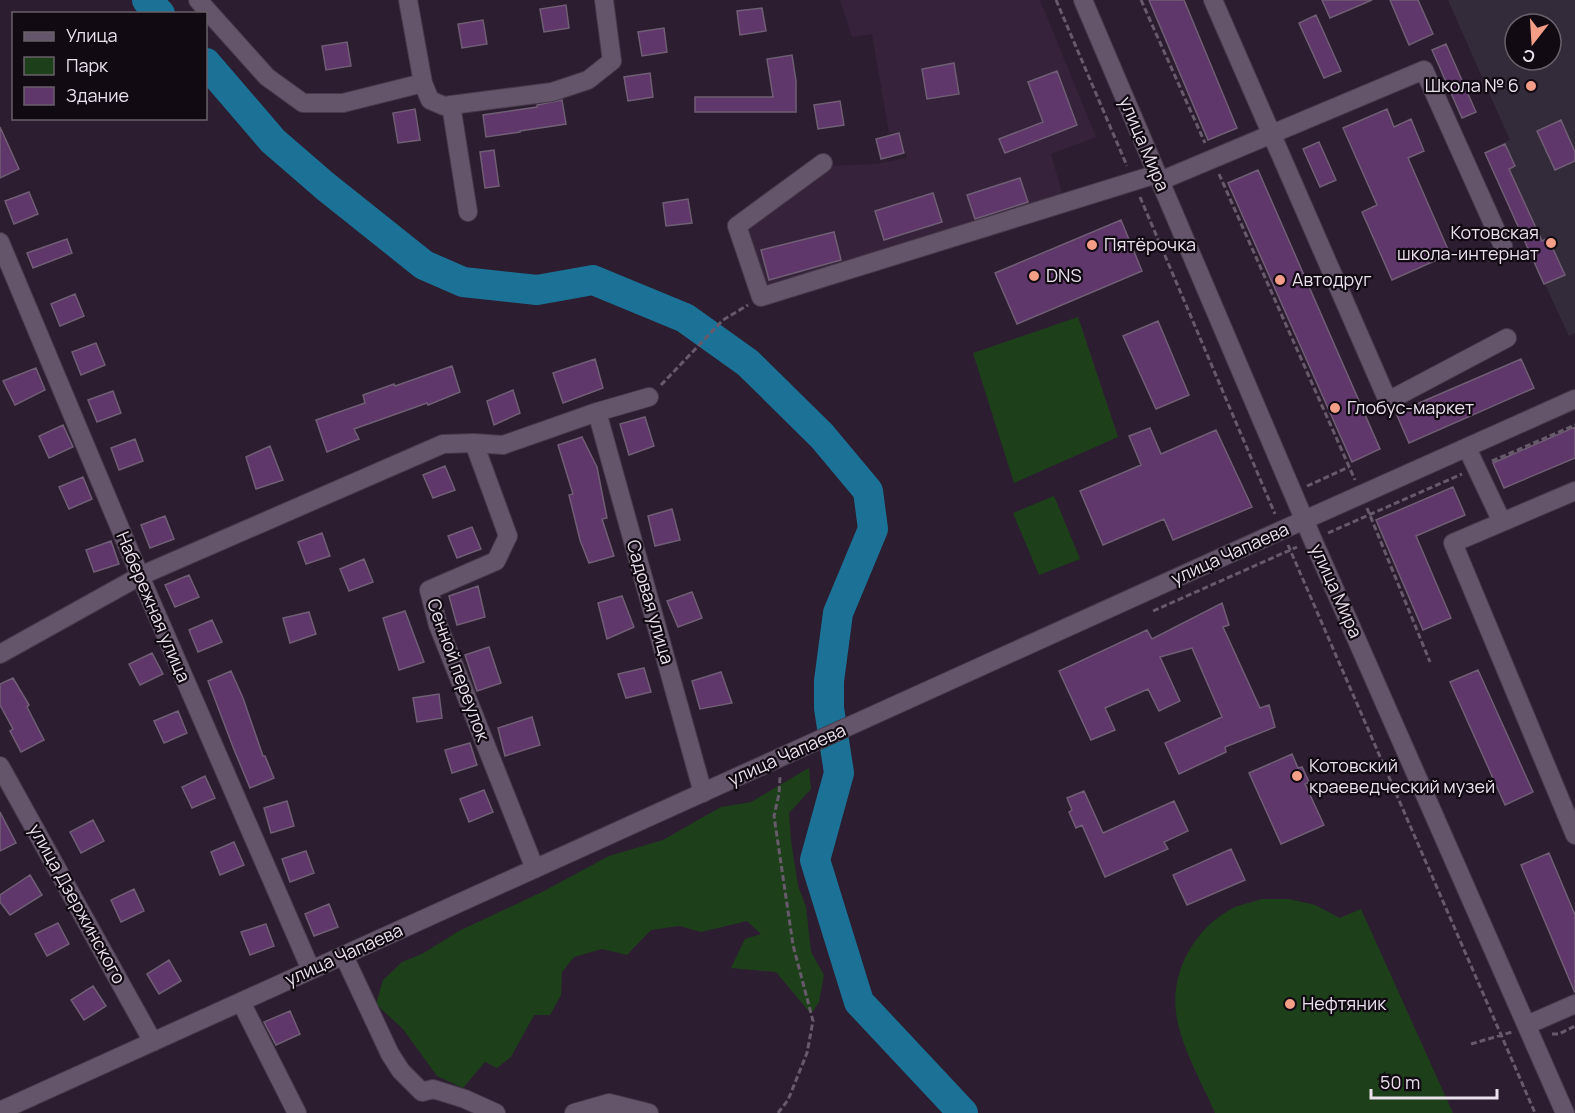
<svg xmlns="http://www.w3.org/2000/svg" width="1575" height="1113" viewBox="0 0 1575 1113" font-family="Manrope,sans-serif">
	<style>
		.built { fill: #36233b }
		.education { fill: #342b3a; fill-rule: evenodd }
		.green { fill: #1d401a }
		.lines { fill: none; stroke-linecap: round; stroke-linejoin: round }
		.river { stroke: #1b7296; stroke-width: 30 }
		.building { fill: #60376b; stroke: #6f5e74; stroke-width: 1.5 }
		.minor-casing { stroke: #473b4b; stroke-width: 20 }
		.path { stroke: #675a6a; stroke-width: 3; stroke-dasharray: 6 3; stroke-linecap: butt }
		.minor { stroke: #65556a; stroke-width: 18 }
		.poi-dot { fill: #f49e87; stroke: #110a13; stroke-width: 2 }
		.labels { text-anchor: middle; stroke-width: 4.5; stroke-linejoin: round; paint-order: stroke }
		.poi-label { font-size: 18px; fill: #eae1ed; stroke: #110a13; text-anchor: start }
		.street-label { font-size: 18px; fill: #eae1ed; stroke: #110a13 }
	</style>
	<rect width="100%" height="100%" fill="#2c1e30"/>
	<!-- built -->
	<path class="built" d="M840 0H1040L1096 137 1051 154 1064 200 763 290 745 228 830 166 877 164 907 158 899 132 889 133 872 34 852 37Z"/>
	<!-- education -->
	<path class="education" d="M1448 0H1575V333L1569 336 1484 152 1510 140ZM1515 24H1551V60H1515Z"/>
	<!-- green -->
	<path class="green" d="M1078 317 1118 437 1014 483 973 353Z
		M1054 496 1080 559 1039 575 1013 513Z
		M809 768 811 789 789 813 791 840 798 886 806 907 811 952 824 975 819 1002 811 1014 776 972 731 968 745 939 761 934 747 921 701 932 679 926 651 930 627 955 602 949 574 957 562 972 561 995 550 1015H534L511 1057 497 1068 485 1062 463 1088 437 1076 403 1029 376 1004 383 980 402 962 422 954 459 931 544 891 609 856 663 840 721 807 751 802Z
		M1262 899H1289L1315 905 1340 918 1361 909 1453 1113H1215C1202 1083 1183 1050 1177 1019 1168 973 1195 927 1235 907 1243 904 1253 902 1262 899Z"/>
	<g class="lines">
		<!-- river -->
		<path class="river" d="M147 0 160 14
			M206 63 273 141 325 186 424 265 463 282 537 290 593 280 685 318 748 363 822 436 868 491 873 529 838 613 829 681V708L839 773 815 860 859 1002 963 1113"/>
	</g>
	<!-- building -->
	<path class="building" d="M1149 0H1184L1237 128 1208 140Z
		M1322 0H1372L1330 18Z
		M1390 0H1418L1433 34 1409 45Z
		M566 5 569 28 544 32 540 9Z
		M762 8 766 31 740 35 737 11Z
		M1316 15 1341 71 1324 78 1299 23Z
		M483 20 487 44 462 48 458 24Z
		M664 28 667 52 642 56 638 32Z
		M347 42 351 66 326 70 322 46Z
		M1446 44 1476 112 1462 118 1432 50Z
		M792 55 796 81V112H695V97H773L767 59Z
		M954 63 959 94 927 99 922 69Z
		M1057 71 1077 125 1005 153 999 139 1043 122 1028 82Z
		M650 73 653 97 628 101 624 77Z
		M562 100 566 124 520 131V132L486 137 483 115 537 107V105Z
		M840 101 844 125 818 129 814 105Z
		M415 109 420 140 398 143 393 113Z
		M1387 109 1394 127 1411 119 1424 151 1408 158 1450 254 1392 280 1362 212 1377 205 1343 128Z
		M1561 120 1575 152V161L1555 170 1537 131Z
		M0 127 19 169 0 178Z
		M899 133 904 153 881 159 876 139Z
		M1319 142 1336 180 1320 187 1303 149Z
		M1505 144 1515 166 1509 169 1542 241 1548 238 1565 275 1544 284 1485 153Z
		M494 150 499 186 485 188 480 152Z
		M1258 170 1380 449 1352 462 1228 183Z
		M1020 178 1028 202 975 219 967 195Z
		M29 192 38 214 14 224 5 201Z
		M933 193 942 222 884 240 875 211Z
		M688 199 692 223 666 226 663 203Z
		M1121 220 1142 271 1017 324 995 273Z
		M834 232 841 260 769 280 761 250Z
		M67 239 72 253 33 268 27 253Z
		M75 294 84 316 60 326 51 304Z
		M1158 321 1189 395 1156 409 1123 336Z
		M96 343 105 365 81 375 72 352Z
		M595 359 603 388 563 403 553 373Z
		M1521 359 1534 388 1409 443 1396 413Z
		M452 366 460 392 428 405 427 403 354 429 359 439 327 452 316 420 365 403 363 395 394 384 395 386Z
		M36 368 45 390 15 405 3 381Z
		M513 390 520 413 494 425 487 401Z
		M113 391 121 413 97 422 88 400Z
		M645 417 654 446 629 455 620 424Z
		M63 425 73 447 49 458 39 436Z
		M1575 427V458L1504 488 1493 463Z
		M1150 428 1161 454 1216 430 1252 507 1173 540 1164 519 1103 545 1080 491 1141 465 1129 436Z
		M582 437 597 467 607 518 602 519 614 556 589 563 580 540 569 495 573 494 558 445Z
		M135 439 143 461 119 470 111 448Z
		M270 446 283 480 256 489 246 457Z
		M445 466 455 490 433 498 423 475Z
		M83 477 92 499 69 509 59 487Z
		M1453 487 1465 515 1416 536 1451 618 1423 630 1376 520Z
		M672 509 680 540 655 546 648 516Z
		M165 516 174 539 150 548 141 525Z
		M472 527 481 549 457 558 448 536Z
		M322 533 330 556 306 564 298 542Z
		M111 541 119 564 94 572 86 550Z
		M364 559 373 582 349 591 340 569Z
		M189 575 199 597 175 607 165 585Z
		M478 586 485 617 457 625 449 596Z
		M692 592 702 618 678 627 667 601Z
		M622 596 634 627 607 639 598 603Z
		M1222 603 1229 625 1223 627 1260 708 1269 705 1275 727 1225 747 1226 752 1179 774 1165 743 1222 717 1192 648 1160 657 1180 701 1159 711 1148 689 1105 708 1115 730 1091 740 1059 671 1147 630 1152 639Z
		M405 611 424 662 399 670 383 618Z
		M309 612 316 634 290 643 283 618Z
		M212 620 222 642 198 652 189 630Z
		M489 647 501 683 477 691 465 655Z
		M152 653 163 674 140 685 129 664Z
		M644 668 651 692 626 698 618 674Z
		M1478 670 1533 792 1505 805 1450 682Z
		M231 671 243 698 263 756H265L274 778 250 788 233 747 208 681Z
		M721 672 732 703 700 709 692 681Z
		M13 678 29 705 27 707 44 740 21 752 10 731 13 729 0 705V684Z
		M439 694 442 718 417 722 413 698Z
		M178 711 187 733 164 743 154 721Z
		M532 717 540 745 505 756 498 728Z
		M470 743 477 765 452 773 445 750Z
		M1292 754 1298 768 1302 767 1309 782 1305 784 1324 825 1281 844 1249 773Z
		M205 776 215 798 192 808 182 787Z
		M484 790 493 812 469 822 460 799Z
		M1084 791 1103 833 1174 801 1188 831 1164 842 1168 849 1105 877 1082 825 1076 828 1069 812 1072 810 1067 798Z
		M287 801 294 826 271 833 264 808Z
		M0 812 16 843 0 851Z
		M93 820 104 841 81 853 70 832Z
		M234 842 244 865 220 875 211 852Z
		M1231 849 1245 880 1187 905 1173 875Z
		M306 851 314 873 290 882 282 859Z
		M1549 853 1575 915V993L1521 865Z
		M30 875 42 895 10 915 0 902V895Z
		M134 889 144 911 121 922 111 900Z
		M329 904 338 927 314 936 305 914Z
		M58 923 69 944 47 956 35 934Z
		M266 924 274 946 250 955 241 932Z
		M169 960 181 981 159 994 147 974Z
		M93 986 106 1006 84 1020 71 1000Z
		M290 1011 300 1034 276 1045 264 1022Z"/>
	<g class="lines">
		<!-- minor casing -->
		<g class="minor-casing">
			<path id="minor" d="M198 0 267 77 303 103H343L423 83
				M408 0 423 83 430 100 444 106 552 92 588 80 612 61 604 0
				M1083 0 1312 538 1565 1113
				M1213 0 1388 401 1507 338
				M451 105 468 212
				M823 163 737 226 761 297 1157 174
				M1160 181 1424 70 1503 246
				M0 242 140 576 311 970
				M597 412 703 793
				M474 443 508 536 496 561 429 590 438 625 535 869
				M1467 448 1502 522
				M1575 491 1453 543 1575 835
				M0 654 140 576 443 444 474 443 503 445 597 412 649 397
				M0 766 153 1042
				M344 956 390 1054 401 1071 422 1092 433 1089 465 1099 496 1113
				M241 1002 297 1113
				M1527 1025 1575 1004
				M0 1111 1282 530 1575 399
				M574 1113 609 1103 649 1113"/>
		</g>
		<!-- path -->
		<path class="path" d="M1056 0 1127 166
			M1141 0 1205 143
			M1219 174 1355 480
			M1140 197 1275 514
			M661 385 723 320 748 305
			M1492 461 1575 425
			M1307 486 1349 467
			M1367 508 1430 662
			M1328 533 1462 474
			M1288 545 1535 1113
			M1153 611 1297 547
			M1552 1034H1559L1575 1026
			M1471 1044 1512 1032
			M778 1113 788 1100 807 1053 813 1021 793 945 774 816 779 794 780 777"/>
		<!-- minor -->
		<use href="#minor" class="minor"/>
	</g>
	<!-- markers -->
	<g class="poi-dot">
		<circle cx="1531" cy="86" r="6"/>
		<circle cx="1551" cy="243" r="6"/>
		<circle cx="1092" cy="245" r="6"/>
		<circle cx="1034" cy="276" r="6"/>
		<circle cx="1280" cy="280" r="6"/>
		<circle cx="1335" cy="408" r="6"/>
		<circle cx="1297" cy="776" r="6"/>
		<circle cx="1290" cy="1004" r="6"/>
	</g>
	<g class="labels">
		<!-- poi labels -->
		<g class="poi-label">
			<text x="1519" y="92" text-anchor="end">Школа № 6</text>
			<text x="1539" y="239" text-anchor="end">Котовская<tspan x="1539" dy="21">школа-интернат</tspan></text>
			<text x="1104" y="251">Пятёрочка</text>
			<text x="1046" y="282">DNS</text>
			<text x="1292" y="286">Автодруг</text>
			<text x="1347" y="414">Глобус-маркет</text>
			<text x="1309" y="772">Котовский<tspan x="1309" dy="21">краеведческий музей</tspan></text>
			<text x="1302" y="1010">Нефтяник</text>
		</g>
		<!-- street labels -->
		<g class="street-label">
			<text transform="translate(1144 144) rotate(67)" y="6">улица Мира</text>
			<text transform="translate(1230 554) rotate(-24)" y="6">улица Чапаева</text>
			<text transform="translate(1336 591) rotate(66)" y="6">улица Мира</text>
			<text transform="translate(650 602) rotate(74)" y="6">Садовая улица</text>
			<text transform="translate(153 607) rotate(67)" y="6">Набережная улица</text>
			<text transform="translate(458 670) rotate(70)" y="6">Сенной переулок</text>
			<text transform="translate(787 755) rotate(-24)" y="6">улица Чапаева</text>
			<text transform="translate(77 904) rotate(61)" y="6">улица Дзержинского</text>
			<text transform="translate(344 955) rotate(-24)" y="6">улица Чапаева</text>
		</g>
	</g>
	<!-- legend -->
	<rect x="12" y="12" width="195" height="108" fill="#110a13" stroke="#68606a" stroke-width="1.5"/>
	<rect x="24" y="32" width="30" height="9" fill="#65556a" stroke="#68606a" stroke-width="1.5"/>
	<text x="66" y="42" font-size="18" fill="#eae1ed">Улица</text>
	<rect x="24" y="57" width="30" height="18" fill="#1d401a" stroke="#68606a" stroke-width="1.5"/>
	<text x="66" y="72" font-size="18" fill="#eae1ed">Парк</text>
	<rect x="24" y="87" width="30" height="18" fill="#60376b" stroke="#68606a" stroke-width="1.5"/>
	<text x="66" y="102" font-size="18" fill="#eae1ed">Здание</text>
	<!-- north arrow -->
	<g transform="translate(1533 42) rotate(197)"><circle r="28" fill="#110a13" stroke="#68606a" stroke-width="1.5"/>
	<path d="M0-4.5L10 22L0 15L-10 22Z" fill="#f49e87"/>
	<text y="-9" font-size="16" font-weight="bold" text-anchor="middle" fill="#eae1ed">С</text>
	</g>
	<!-- scale -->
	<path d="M1371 1089v9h126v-9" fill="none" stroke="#eae1ed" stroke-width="3"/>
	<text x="1380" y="1089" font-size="18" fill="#eae1ed" stroke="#110a13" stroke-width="4.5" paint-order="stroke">50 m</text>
</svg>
